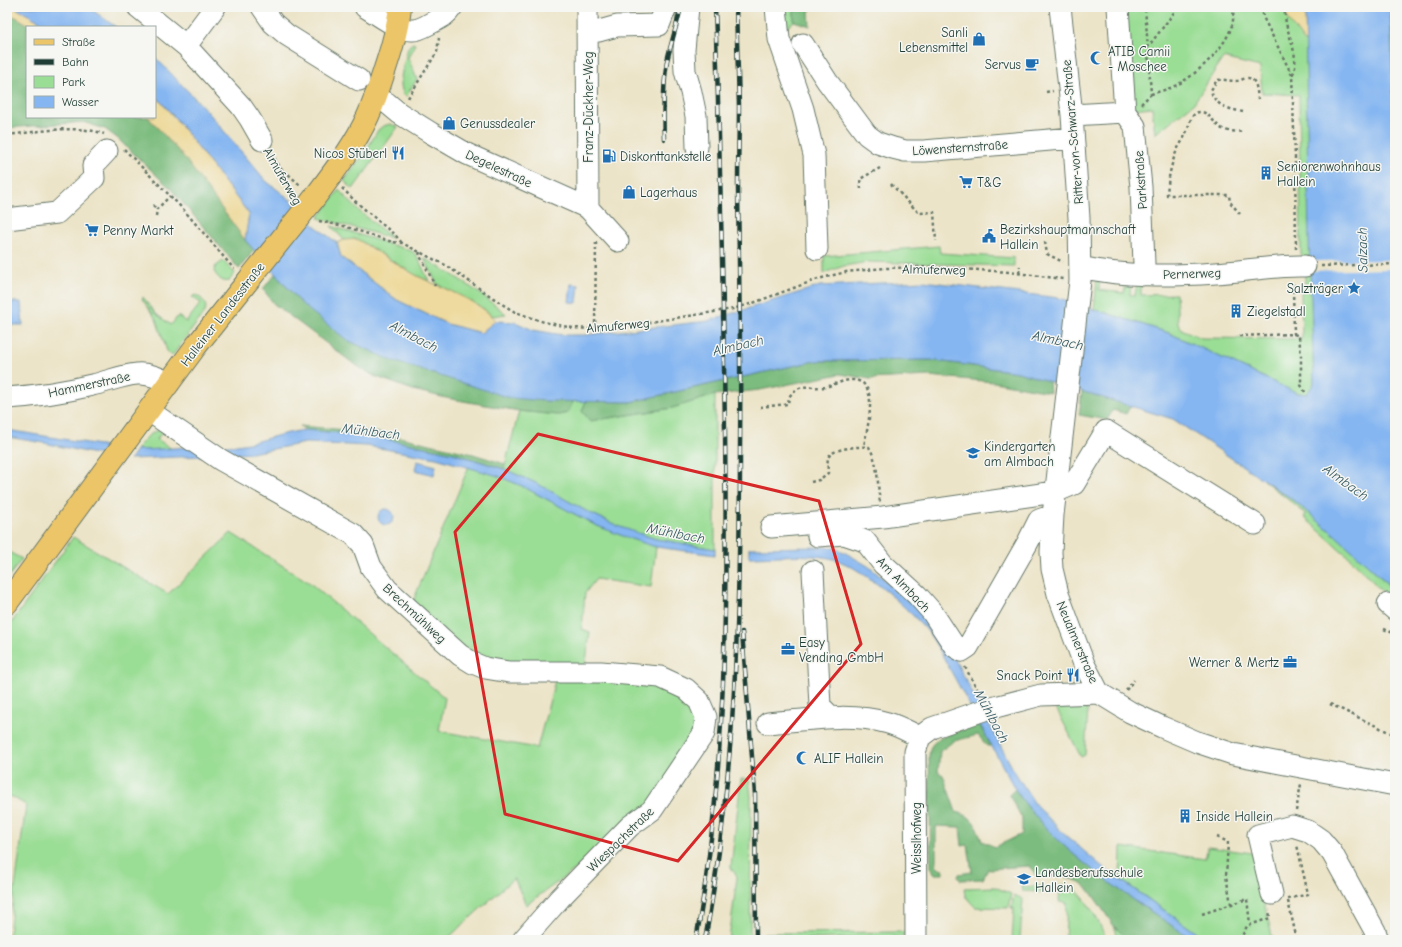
<svg xmlns="http://www.w3.org/2000/svg" width="1402" height="947" viewBox="0 0 1402 947" font-family="'Comic Neue',sans-serif">
	<style>
		.green { fill: #9add94; stroke: #5c8d64 }
		.forest { fill: #7bbc7e; stroke: #4d7c59 }
		.sand { fill: #eeda9e; stroke: #868c69 }
		.water { fill: #85b6f1; stroke: #527a92 }
		.pier { fill: #ece4c8 }
		.lines { fill: none; stroke-linecap: round; stroke-linejoin: round }
		.minor-casing { stroke: #677768; stroke-width: 23 }
		.major-casing { stroke: #677768; stroke-width: 24 }
		.path { stroke: #677768; stroke-width: 2.5; stroke-dasharray: 3 3; stroke-linecap: butt }
		.minor { stroke: #fff; stroke-width: 21 }
		.major { stroke: #ecc569; stroke-width: 22 }
		.rail-casing { stroke: #1f3d34; stroke-width: 4.5 }
		.rail { stroke: #f6f6f2; stroke-width: 3; stroke-dasharray: 9; stroke-linecap: butt }
		.major-bridge-casing { stroke: #677768; stroke-width: 24; stroke-linecap: butt }
		.major-bridge { stroke: #ecc569; stroke-width: 22 }
		.marked { fill: none; stroke: #d62828; stroke-width: 3; stroke-linejoin: round }
		.labels { text-anchor: middle; stroke-width: 3; stroke-linejoin: round; paint-order: stroke }
		.poi-label { font-size: 13px; fill: #1f3d34; stroke: #f6f6f2; text-anchor: start }
		.street-label { font-size: 13px; fill: #1f3d34; stroke: #f6f6f2 }
		.water-label { font-size: 14px; font-style: italic; fill: #385b63; stroke: #f6f6f2 }
	</style>
	<rect width="100%" height="100%" fill="#f6f6f2"/>
	<filter id="ink" filterUnits="userSpaceOnUse"><feTurbulence type="fractalNoise" baseFrequency=".025" numOctaves="2"/><feDisplacementMap in="SourceGraphic" scale="8" xChannelSelector="R" yChannelSelector="G"/><feConvolveMatrix kernelMatrix="1 2 1 2 8 2 1 2 1" color-interpolation-filters="sRGB"/></filter>
	<filter id="wash" filterUnits="userSpaceOnUse"><feTurbulence type="fractalNoise" baseFrequency=".012" numOctaves="4" result="noise"/><feDisplacementMap in="SourceGraphic" scale="16" xChannelSelector="R" yChannelSelector="G"/><feGaussianBlur stdDeviation="0.9" result="paint"/><feColorMatrix in="noise" values="0 0 0 0 0 0 0 0 0 0 0 0 0 0 0 0 0 1.4 0 .05"/><feComposite in="paint" operator="in"/></filter>
	<g filter="url(#wash)">
		<rect width="100%" height="100%" fill="#ece4c8"/>
		<!-- green -->
		<path class="green" d="M782 7H794V21L784 30Z
			M1123 7H1283L1289 21 1306 44 1310 261H1305L1301 254 1299 95 1262 93 1260 67 1223 58 1194 103 1155 134 1152 107 1133 109Z
			M413 43 415 44 408 58 417 79 406 97C395 87 405 60 408 48L410 45Z
			M390 124 398 127 353 189 344 181 364 154 378 130 383 126Z
			M339 190 358 210 392 238 318 218Z
			M331 226 412 251 417 256 429 281 415 275 357 239 344 240Z
			M939 246 940 253 1014 258V266L868 262 844 266 824 273V256Z
			M424 258C454 275 480 292 506 314L492 316 484 309 437 284Z
			M223 261 235 273 229 281C222 283 217 277 214 271L215 267Z
			M1305 271H1311L1314 384 1307 394 1297 393 1169 333 1094 309 1097 279H1100L1099 290 1124 293 1126 283 1131 284 1130 295H1135L1137 284 1141 285V295L1176 294 1178 323 1183 330 1202 338 1302 339 1301 292 1305 291Z
			M195 295C202 298 208 303 205 312L172 356 167 351 156 319 142 299 143 297 156 314 171 325 178 316 186 322 201 303 192 297Z
			M715 395V549L656 539 620 527 586 511 538 484 504 469 519 411 558 415 568 413 574 400 586 401 582 411 590 421 672 408Z
			M159 430 163 431 157 439 172 449 158 450H136C143 441 149 433 159 430Z
			M469 466 498 476 522 486 595 525 628 538 656 547 651 587 596 579 585 593 582 629 590 632 585 669 478 661 411 606Z
			M1262 479C1310 511 1356 550 1395 592V605L1353 561 1304 517 1306 514Z
			M231 533 310 583 445 698 439 731 537 748 556 677 635 678 683 692 700 725 649 806 587 861 526 905 514 878 446 940H8L26 805 7 794V629L73 537 168 594Z
			M7 551 22 559 7 579Z
			M1055 706 1072 707 1088 709 1085 755 1081 757Z
			M741 779H749L751 797 750 940H729L737 877 731 867Z
			M1121 847 1205 859 1208 847 1252 853 1273 940H1207L1120 879Z
			M1060 885C1080 881 1101 924 1106 940H1065L1067 903 1059 902Z
			M1042 886V892L1022 891 1021 887Z
			M995 887 1011 894 1008 908 975 907 965 896 964 888Z
			M1014 895 1023 899 1020 940H1012L1014 908H1011Z
			M1114 926 1128 940H1119Z
			M906 932 902 937 764 940V933H769Z"/>
		<!-- forest -->
		<path class="forest" d="M794 7H813L809 12 810 26 794 21Z
			M1390 7H1395V146Z
			M7 14 16 17 33 27H27V117H148L184 157 245 240 254 250 239 269 171 189 117 138 105 129 83 122 7 128Z
			M275 274 304 306 546 401 574 400 568 413 558 415 519 411 446 398 413 390 374 376 354 364 274 304 263 289Z
			M930 360 1018 372 1049 381 1050 392 994 382 929 376 870 379 840 374 760 390 715 395 672 408 590 421 582 411 586 401 630 402 815 361Z
			M1082 391 1130 406 1126 414 1113 410 1107 420 1079 415Z
			M300 426 382 433 473 454 505 464 504 469 453 453 372 436 306 430Z
			M979 724 991 746H987L978 735 954 741 940 751 938 772 943 775 956 812C974 816 976 825 982 841L995 847 1022 834V818L1009 795 1015 789C1058 855 1130 896 1193 940H1128L1114 926 1090 891 1080 882 1064 876 1037 877 1029 866 988 869 983 879 960 880 958 877 959 874 972 872 968 845 962 846 960 827 936 826V867L943 869V874H934L931 867 929 757C929 753 930 748 932 745 939 735 967 729 979 724Z"/>
		<!-- sand -->
		<path class="sand" d="M7 7C22 7 37 20 50 27H33L16 17 7 14Z
			M1283 7H1305L1306 44 1289 21Z
			M155 95 176 119 249 214 245 240 184 157 148 117H155Z
			M357 239C376 251 394 263 414 274 433 285 485 302 495 321L481 333 447 324 397 300 341 257 337 243 344 240Z"/>
		<!-- water -->
		<path class="water" d="M14 7H88L116 27H50Z
			M1305 7H1390L1395 146V592L1379 575 1335 535 1289 497 1173 419 1018 372 930 360 815 361 630 402 546 401 510 398 393 361 347 340 304 306 245 240 249 214 176 119 155 95V57L208 112 266 181 292 201 314 225 337 243 341 257 397 300 447 324 481 333 495 321 515 322 533 330 563 335H585L708 321 820 286 923 281 1059 298 1169 333 1297 393 1307 394 1314 383 1309 242Z
			M571 284 579 285 577 303 569 302Z
			M21 302 23 325H11L9 302Z
			M7 430 106 446 100 455 44 443 7 437Z
			M306 430 372 436 453 453 504 469 538 484 586 511 620 527 656 539 715 549V555L656 547 628 538 595 525 522 486 498 476 436 458 367 446 306 443 251 453 227 455 130 459 136 450C154 450 171 448 188 447 209 447 229 447 249 443 268 439 286 432 306 430Z
			M417 461 436 466 434 475 415 470Z
			M378 517a8 8 0 1 1 16 0a8 8 0 1 1-16 0Z
			M823 547 834 548 844 552 868 566 924 612 944 639 1013 769 1035 804 1064 834 1105 869 1207 940H1193C1130 896 1058 855 1015 789L940 651C935 643 930 634 925 628 905 606 858 563 829 558 804 553 774 557 749 557V548Z"/>
		<!-- pier -->
		<path class="pier" d="M1395 260V269L1309 271 1308 261Z"/>
	</g>
	<g filter="url(#ink)">
		<g class="lines">
			<!-- minor casing -->
			<g class="minor-casing">
				<path id="minor" d="M138 7 186 46 241 106 250 119 262 140
					M262 7 273 23 287 35 359 80
					M365 7C378 14 398 31 413 30 420 30 427 25 433 22 441 18 447 15 452 7
					M587 7 588 208
					M688 7 684 50 685 71 691 92 696 116 697 148
					M776 7 779 39 803 109 814 155 817 249
					M1060 7 1072 115 1079 218 1080 281 1053 515 1051 552 1052 569 1058 594 1084 664 1099 693 1130 712 1162 727 1197 742 1233 754 1395 785
					M1118 7 1125 112 1135 126 1141 187 1144 264 1143 275
					M588 32 599 31 617 26 659 25 666 7
					M803 44 827 81 867 135 878 143 893 148 905 151H924L1073 138
					M186 46 215 7
					M375 97 387 103 399 113 431 133 467 154 588 208 618 241
					M1072 115 1125 112
					M7 219 57 213 94 178 93 166 107 151
					M1080 267C1124 277 1171 276 1216 273 1246 271 1275 265 1305 266
					M7 398C36 396 64 392 92 385 107 382 122 375 137 374 149 373 159 378 169 383
					M149 411 221 460 353 534 363 545 371 567 387 589 460 655 473 663 485 668 509 672H601L660 677 686 689 699 701 706 717 704 733 652 810 630 826 560 898 523 940
					M771 527 883 517 1055 492 1074 484 1106 431 1255 524
					M818 536 844 534 865 541 883 564 917 595 932 612 955 647 962 651 968 647 1028 542 1039 520 1053 515
					M813 571 820 706 831 717
					M1388 604 1395 610
					M768 723C807 720 850 712 888 723 899 726 909 732 920 737
					M1272 894 1258 835 1292 826 1308 831 1321 840 1332 853 1375 931 1378 940
					M916 940 915 752 920 737 932 728 984 710 1041 695 1099 693"/>
			</g>
			<!-- major casing -->
			<g class="major-casing">
				<path id="major" d="M312 201C332 174 354 147 368 116 373 105 377 93 381 81 389 57 397 33 400 7
					M7 603 196 346 251 277"/>
			</g>
			<!-- path -->
			<path class="path" d="M1263 7V17L1292 75 1295 158 1296 250
				M1284 7C1285 12 1285 18 1286 23 1289 37 1301 63 1292 75
				M1147 48 1161 30 1178 7
				M1046 92 1053 91
				M1151 94C1161 91 1173 88 1182 82 1203 69 1241 34 1232 7
				M408 98 437 52 439 38
				M1141 104 1151 94 1145 7
				M1243 112C1229 109 1214 106 1211 90L1217 80C1224 79 1229 81 1236 81 1240 81 1244 78 1248 78 1257 78 1257 93 1258 99
				M7 135C36 132 77 124 104 134
				M124 149 183 209 234 269
				M271 153 283 172 293 196
				M283 172 287 173 301 186
				M891 184 917 211 919 213 934 212 936 241
				M342 188 355 201 396 236 402 243
				M861 189 860 179 880 168
				M153 205 157 209
				M1240 214 1230 202 1229 195H1167C1168 179 1171 164 1177 150 1180 144 1184 139 1186 133 1190 126 1190 111 1201 112 1210 112 1215 127 1225 130 1231 132 1238 131 1244 132
				M156 216 157 209 170 196
				M319 221 344 226 392 242 402 243 447 266 502 304 515 312 544 322 573 328 595 329 618 327 733 309 753 303 818 279 846 272 885 268 932 267 1009 272 1063 279
				M1045 242 1047 254 1063 262
				M420 252 419 255 423 261 435 286
				M1321 266 1395 264
				M1019 273 1020 266
				M595 329 596 242
				M1294 334 1299 336 1301 356V385L1305 392
				M1239 336 1294 334 1293 288 1294 283
				M760 407 788 404 789 397C801 381 809 389 825 387 834 385 843 380 852 380 882 380 866 430 864 447
				M811 482 819 480 828 473C828 469 827 462 828 458 831 448 860 446 869 447 879 463 877 484 880 502
				M1384 629 1395 634
				M965 667 980 694
				M1126 690 1134 680
				M1330 704 1395 735
				M1296 811 1301 784
				M1217 837 1228 842 1226 876 1231 904
				M1288 899 1308 894 1297 845
				M1288 901 1296 936
				M1202 914 1247 899 1250 924
				M1240 940 1247 926 1270 918 1269 910"/>
			<!-- minor -->
			<use href="#minor" class="minor"/>
			<!-- major -->
			<use href="#major" class="major"/>
			<!-- rail casing -->
			<g class="rail-casing">
				<path id="rail" d="M664 139C663 113 663 87 667 61 671 43 677 25 681 7
					M742 632 755 794 756 940
					M696 940C727 771 727 600 725 430 723 289 720 148 715 7
					M705 940C735 778 740 613 740 449 741 361 739 273 738 186 738 159 739 132 739 106 738 73 737 40 736 7"/>
			</g>
			<!-- rail -->
			<use href="#rail" class="rail"/>
			<!-- major-bridge casing -->
			<g class="major-bridge-casing">
				<path id="major-bridge" d="M251 277 312 201"/>
			</g>
			<!-- major-bridge -->
			<use href="#major-bridge" class="major-bridge"/>
		</g>
	</g>
	<!-- marked area -->
	<path class="marked" d="M538 434 819 501 861 644 678 861 505 814 455 532Z"/>
	<!-- icons -->
	<defs>
		<g id="shop-bare" transform="scale(1.08)"><path d="M-5-2.5h2.3a2.7 3.5 0 0 1 5.4 0H5L5.5 6h-11ZM-1.5-2.5h3a1.5 2.3 0 0 0-3 0Z" fill="#1f6fb2" stroke="#f6f6f2" stroke-width="2.5" paint-order="stroke"/></g>
		<g id="mosque-bare" transform="scale(1.08)"><path d="M3.5-4.9A6 6 0 1 0 3.5 4.9A5 5 0 1 1 3.5-4.9Z" fill="#1f6fb2" stroke="#f6f6f2" stroke-width="2.5" paint-order="stroke"/></g>
		<g id="cafe-bare" transform="scale(1.08)"><path d="M-5.5-4.5H6V0H3Q3 3.5 0 3.5H-2.5Q-5.5 3.5-5.5 0ZM3-3.2v2h1.7v-2ZM-6 4.5H4V6H-6Z" fill="#1f6fb2" stroke="#f6f6f2" stroke-width="2.5" paint-order="stroke"/></g>
		<g id="restaurant-bare" transform="scale(1.08)"><path d="M-5-6h1v4h1v-4h1v4h1v-4h1v5L-1.5 .5V6h-2V.5L-5-1ZM5-6V6H3V1.5H1.5Q1.5-4 5-6Z" fill="#1f6fb2" stroke="#f6f6f2" stroke-width="2.5" paint-order="stroke"/></g>
		<g id="fuel-bare" transform="scale(1.08)"><path d="M-5.5-6h7V0h2V4h1.3V-2.5L3-4.5l.8-.8L6-3V5H2.5V1h-1V6h-7ZM-4.2-4.7v3.2H.2V-4.7Z" fill="#1f6fb2" stroke="#f6f6f2" stroke-width="2.5" paint-order="stroke"/></g>
		<g id="building-bare" transform="scale(1.08)"><path d="M-4-6H4V6H1V3H-1V6H-4ZM-2.5-4.3h1.7v1.8h-1.7ZM.8-4.3h1.7v1.8H.8ZM-2.5-1h1.7V.8h-1.7ZM.8-1h1.7V.8H.8Z" fill="#1f6fb2" stroke="#f6f6f2" stroke-width="2.5" paint-order="stroke"/></g>
		<g id="supermarket-bare" transform="scale(1.08)"><path d="M-6-5.5h2.5l.6 2H6L4.5 2H-2.5L-4.4-4H-6ZM-1.5 3.2a1.3 1.3 0 1 0 .1 0ZM3 3.2a1.3 1.3 0 1 0 .1 0Z" fill="#1f6fb2" stroke="#f6f6f2" stroke-width="2.5" paint-order="stroke"/></g>
		<g id="civic-bare" transform="scale(1.08)"><path d="M-.6-6.5H3V-4.5H.6V-3L4-1V1h2V6H-6V1h2V-1L-.6-3ZM-1.2 2.5V6h2.4V2.5Z" fill="#1f6fb2" stroke="#f6f6f2" stroke-width="2.5" paint-order="stroke"/></g>
		<g id="sight-bare" transform="scale(1.08)"><path d="M0-6L1.8-2.2L6-1.7L2.9 1.2L3.7 5.4L0 3.3L-3.7 5.4L-2.9 1.2L-6-1.7L-1.8-2.2Z" fill="#1f6fb2" stroke="#f6f6f2" stroke-width="2.5" paint-order="stroke"/></g>
		<g id="school-bare" transform="scale(1.08)"><path d="M0-5L7-2L0 1L-7-2ZM-4 1L0 2.5L4 1V4Q0 6-4 4Z" fill="#1f6fb2" stroke="#f6f6f2" stroke-width="2.5" paint-order="stroke"/></g>
		<g id="office-bare" transform="scale(1.08)"><path d="M-6-3h4V-5.5h4V-3h4V5H-6ZM-1-4.5V-3h2v-1.5ZM-6 0V1H6V0Z" fill="#1f6fb2" stroke="#f6f6f2" stroke-width="2.5" paint-order="stroke"/></g>
	</defs>
	<g fill-rule="evenodd">
		<use href="#shop-bare" x="979" y="39"/>
		<use href="#mosque-bare" x="1097" y="58"/>
		<use href="#cafe-bare" x="1032" y="64"/>
		<use href="#shop-bare" x="449" y="123"/>
		<use href="#restaurant-bare" x="398" y="153"/>
		<use href="#fuel-bare" x="609" y="156"/>
		<use href="#building-bare" x="1266" y="173"/>
		<use href="#supermarket-bare" x="966" y="182"/>
		<use href="#shop-bare" x="629" y="192"/>
		<use href="#supermarket-bare" x="92" y="230"/>
		<use href="#civic-bare" x="989" y="236"/>
		<use href="#sight-bare" x="1354" y="288"/>
		<use href="#building-bare" x="1236" y="311"/>
		<use href="#school-bare" x="973" y="453"/>
		<use href="#office-bare" x="788" y="649"/>
		<use href="#office-bare" x="1290" y="662"/>
		<use href="#restaurant-bare" x="1073" y="675"/>
		<use href="#mosque-bare" x="803" y="758"/>
		<use href="#building-bare" x="1185" y="816"/>
		<use href="#school-bare" x="1024" y="879"/>
	</g>
	<g class="labels">
		<!-- poi labels -->
		<g class="poi-label">
			<text x="968" y="37" text-anchor="end">Sanli<tspan x="968" dy="15">Lebensmittel</tspan></text>
			<text x="1108" y="56">ATIB Camii<tspan x="1108" dy="15">- Moschee</tspan></text>
			<text x="1021" y="69" text-anchor="end">Servus</text>
			<text x="460" y="128">Genussdealer</text>
			<text x="387" y="158" text-anchor="end">Nicos Stüberl</text>
			<text x="620" y="161">Diskonttankstelle</text>
			<text x="1277" y="171">Seniorenwohnhaus<tspan x="1277" dy="15">Hallein</tspan></text>
			<text x="977" y="187">T&amp;G</text>
			<text x="640" y="197">Lagerhaus</text>
			<text x="1000" y="234">Bezirkshauptmannschaft<tspan x="1000" dy="15">Hallein</tspan></text>
			<text x="103" y="235">Penny Markt</text>
			<text x="1343" y="293" text-anchor="end">Salzträger</text>
			<text x="1247" y="316">Ziegelstadl</text>
			<text x="984" y="451">Kindergarten<tspan x="984" dy="15">am Almbach</tspan></text>
			<text x="799" y="647">Easy<tspan x="799" dy="15">Vending GmbH</tspan></text>
			<text x="1279" y="667" text-anchor="end">Werner &amp; Mertz</text>
			<text x="1062" y="680" text-anchor="end">Snack Point</text>
			<text x="814" y="763">ALIF Hallein</text>
			<text x="1196" y="821">Inside Hallein</text>
			<text x="1035" y="877">Landesberufsschule<tspan x="1035" dy="15">Hallein</tspan></text>
		</g>
		<!-- street labels -->
		<g class="street-label">
			<text transform="translate(588 107) rotate(-90)" y="5">Franz-Dückher-Weg</text>
			<text transform="translate(1072 132) rotate(-95)" y="5">Ritter-von-Schwarz-Straße</text>
			<text transform="translate(960 147) rotate(-4)" y="5">Löwensternstraße</text>
			<text transform="translate(499 168) rotate(25)" y="5">Degelestraße</text>
			<text transform="translate(283 176) rotate(60)" y="5">Almuferweg</text>
			<text transform="translate(1140 180) rotate(-94)" y="5">Parkstraße</text>
			<text transform="translate(934 269) rotate(1)" y="5">Almuferweg</text>
			<text transform="translate(1192 273) rotate(-2)" y="5">Pernerweg</text>
			<text transform="translate(222 314) rotate(-52)" y="5">Halleiner Landesstraße</text>
			<text transform="translate(618 325) rotate(-5)" y="5">Almuferweg</text>
			<text transform="translate(89 384) rotate(-12)" y="5">Hammerstraße</text>
			<text transform="translate(904 584) rotate(46)" y="5">Am Almbach</text>
			<text transform="translate(415 613) rotate(43)" y="5">Brechmühlweg</text>
			<text transform="translate(1078 642) rotate(67)" y="5">Neualmerstraße</text>
			<text transform="translate(916 838) rotate(-90)" y="5">Weisslhofweg</text>
			<text transform="translate(620 839) rotate(-44)" y="5">Wiespachstraße</text>
		</g>
		<!-- water labels -->
		<g class="water-label">
			<text transform="translate(1362 250) rotate(-91)" y="5">Salzach</text>
			<text transform="translate(414 336) rotate(28)" y="5">Almbach</text>
			<text transform="translate(1058 340) rotate(12)" y="5">Almbach</text>
			<text transform="translate(738 345) rotate(-13)" y="5">Almbach</text>
			<text transform="translate(371 431) rotate(7)" y="5">Mühlbach</text>
			<text transform="translate(1346 482) rotate(36)" y="5">Almbach</text>
			<text transform="translate(676 533) rotate(11)" y="5">Mühlbach</text>
			<text transform="translate(992 716) rotate(62)" y="5">Mühlbach</text>
		</g>
	</g>
	<!-- margin -->
	<rect width="1402" height="947" fill="none" stroke="#f6f6f2" stroke-width="24"/>
	<!-- legend -->
	<rect x="26" y="26" width="130" height="92" fill="#f6f6f2" stroke="#a0aca6"/>
	<rect x="34" y="39" width="20" height="6" fill="#ecc569" stroke="#a0aca6"/>
	<text x="62" y="46" font-size="12" fill="#1f3d34">Straße</text>
	<rect x="34" y="59" width="20" height="6" fill="#1f3d34" stroke="#a0aca6"/>
	<text x="62" y="66" font-size="12" fill="#1f3d34">Bahn</text>
	<rect x="34" y="76" width="20" height="12" fill="#9add94" stroke="#a0aca6"/>
	<text x="62" y="86" font-size="12" fill="#1f3d34">Park</text>
	<rect x="34" y="96" width="20" height="12" fill="#85b6f1" stroke="#a0aca6"/>
	<text x="62" y="106" font-size="12" fill="#1f3d34">Wasser</text>
</svg>
